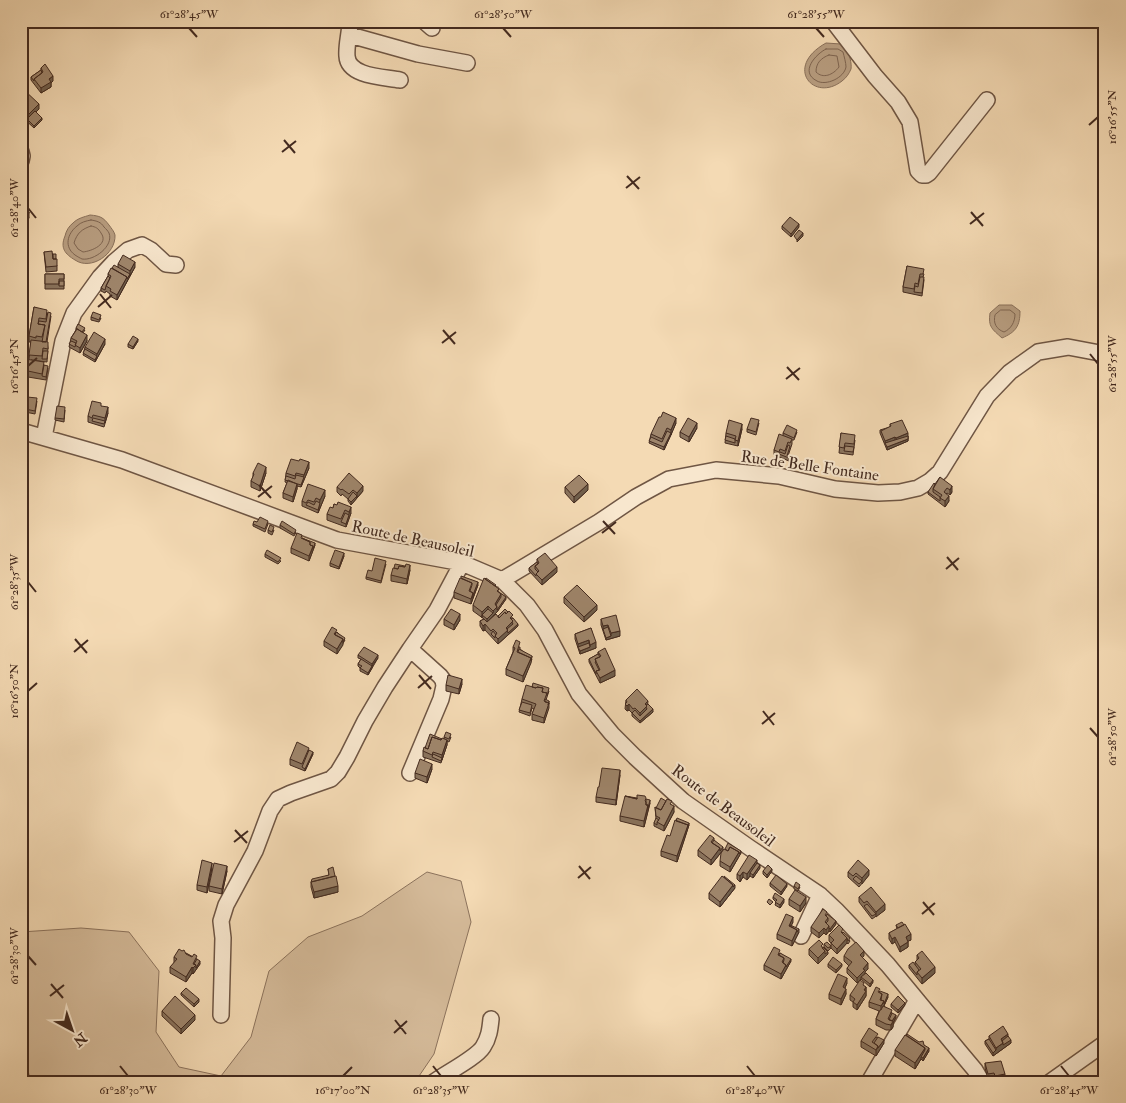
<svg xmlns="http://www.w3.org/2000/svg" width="1126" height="1103" viewBox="0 0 1126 1103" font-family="'IM FELL Double Pica',serif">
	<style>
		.green { fill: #d6bc9b; stroke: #8c735d }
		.water { fill: #b89e81; stroke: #89705a }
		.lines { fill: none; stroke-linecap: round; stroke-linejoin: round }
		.shore { stroke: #7e6450; stroke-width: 1 }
		.minor-casing { stroke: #6f5644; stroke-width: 18 }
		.minor { stroke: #f8e7ce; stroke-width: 15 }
		.wall { fill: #89735d; stroke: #432a1f }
		.shaded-wall { fill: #6f5e4c; stroke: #432a1f }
		.building { fill: #9f866c; stroke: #432a1f }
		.ticks { fill: none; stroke: #432a1f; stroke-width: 2 }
		.labels { text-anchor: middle; stroke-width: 4; stroke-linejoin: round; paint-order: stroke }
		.street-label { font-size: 16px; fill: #432a1f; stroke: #f8e7ce }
		.neatline { fill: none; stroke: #432a1f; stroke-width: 2 }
		.ticks-label { font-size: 12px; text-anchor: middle; fill: #432a1f }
	</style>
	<rect width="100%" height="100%" fill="#f4dab4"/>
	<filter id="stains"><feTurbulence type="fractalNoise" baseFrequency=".004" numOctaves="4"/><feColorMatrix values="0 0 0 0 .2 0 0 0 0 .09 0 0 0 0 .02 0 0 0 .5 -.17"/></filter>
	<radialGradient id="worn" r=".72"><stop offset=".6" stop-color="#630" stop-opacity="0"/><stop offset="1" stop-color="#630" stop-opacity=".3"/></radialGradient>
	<!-- green -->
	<path class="green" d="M427 872 461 881 471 922 434 1054 415 1082H31L27 1067 21 1060V932L81 928 129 932 159 971 156 1032 179 1067 221 1076 251 1037 269 971 308 937 362 916Z"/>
	<!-- water -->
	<path class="water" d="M826 43 841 44 848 50C849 55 852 63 851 69 849 74 846 78 842 81 814 103 783 67 826 43Z
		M90 215C100 216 103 217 109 225 111 228 114 231 115 235 116 254 91 271 75 260 65 254 60 248 65 236 66 231 69 226 73 223 78 218 84 217 90 215Z
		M999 305H1012L1020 311C1020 326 1016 332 1002 338 992 329 988 327 990 313Z"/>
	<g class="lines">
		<!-- shore -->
		<path class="shore" d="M826 49H838L843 52C844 56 846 63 846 67 844 78 826 86 817 81 799 72 816 54 826 49Z
			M829 55 837 56 839 67C833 75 823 79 816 72 816 63 821 58 829 55Z
			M91 220C97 221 101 222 104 227 106 229 108 231 109 233 114 246 94 261 82 259 80 258 78 257 75 255 64 247 67 234 77 226 81 222 86 221 91 220Z
			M91 226C96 227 98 228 101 233 109 244 92 251 83 252L78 249 74 243C77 233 82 229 91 226Z
			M1001 310H1010L1015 314C1015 322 1011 329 1004 332 996 329 993 323 995 315Z"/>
		<!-- minor casing -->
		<g class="minor-casing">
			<path id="minor" d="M350 21C350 33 346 45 347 56 348 77 385 77 400 80
				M424 21 432 28
				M833 21 875 76 898 102 910 122 918 171 922 175H926L929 173 987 100
				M350 35 418 54 467 63
				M21 152 22 156 21 161
				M21 431 122 460 337 540 462 563 502 580 527 605 545 630 579 694 612 734 635 757 683 801 750 848 820 895 836 910 888 965 959 1051 975 1070 982 1082
				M44 437 63 341 74 313 100 277 114 262 128 250 142 245 151 250 166 264 176 265
				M502 580 599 522 636 497 669 479 716 470 779 476 835 489 878 493 900 492 918 488 930 481 940 472 987 396 1010 372 1038 352 1068 347 1105 354
				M410 773 441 699 444 686 443 680 440 676 410 649
				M801 936 820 895
				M221 1015 223 938 221 921 226 905 255 851 270 811 278 799 291 793 331 779 338 772 347 757 365 721 385 687 410 649 437 610 462 563
				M434 1082C446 1073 476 1058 483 1047 489 1038 490 1029 491 1019
				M869 1082 917 1000
				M1050 1082 1105 1043"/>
		</g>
		<!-- minor -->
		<use href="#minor" class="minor"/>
	</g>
	<!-- wall -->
	<path class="wall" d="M362 21H380L377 28Z
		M41 68 53 81 51 83V87L41 93 31 80V77L41 70Z
		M21 89 39 109 36 112 42 120 34 128 21 116Z
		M21 210 29 217 25 232 21 231Z
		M782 226 799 227 791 237 782 229Z
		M44 252 53 254 57 266V271L46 272Z
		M118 264 135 267 117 300 110 296V294L106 291 105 293 101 291V288L108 276V274L112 268 118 267Z
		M907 266 924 274 923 277 924 280 922 296 903 292V287Z
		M45 274H64V289H45Z
		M34 307 47 313 51 316 47 342 48 348 47 362 31 360 44 365 48 368 46 380 28 377 27 380 23 379V374L29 360 31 342H29V336Z
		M91 317 101 318 99 322 91 320Z
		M76 328 85 330 83 333 87 341 80 353 69 347 71 338 76 330Z
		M138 341 133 349 128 347V344Z
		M105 344 95 362 83 355 85 347Z
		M1105 377V390L1102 389V384Z
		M37 401 35 414 25 412V409Z
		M101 406 108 413 104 427 88 422V416Z
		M65 410 64 422 55 420V418Z
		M676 423 664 450 649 443 651 434Z
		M759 423 756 435 747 432V429Z
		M890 424 908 436V441L887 450 880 433V430L890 427Z
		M697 428 689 442 680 437V432Z
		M742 429 738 446 725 443 726 433Z
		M797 432 794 440H792V444L788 456 789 458V461L774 455V450L783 436V433Z
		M841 433 855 440 853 455 839 453Z
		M309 468 301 487 297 486V489L293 502 283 498V493L287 483 285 482 286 473Z
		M253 473H266L260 491 251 487V481L253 477Z
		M940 477 952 492 950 495 947 493 946 494 949 501 945 507 928 494V492L935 484Z
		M337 487 363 491 351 505 348 501V499L342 494 341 496 337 492Z
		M565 487 588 490 574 503 565 493Z
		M325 496 318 513 302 506V501Z
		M334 504 351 513 346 527 327 520V514L333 508Z
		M257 522 268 524 265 532 253 526V524Z
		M280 525 296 532 294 536 280 528Z
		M268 530H274L272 535 268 533Z
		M302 538 315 545 309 561 291 553V548Z
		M265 554 281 561 278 564 265 557Z
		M344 556 339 569 330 566V563Z
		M537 559 557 572 542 585 529 571V568L537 562Z
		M386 564 381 583 366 579V577L372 571Z
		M410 570 407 584 391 581V575Z
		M478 585 471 604 454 598V592Z
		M496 587 499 592 506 599 497 612 487 622 498 616 513 618 518 626 498 644 485 630 483 631 480 626V621L484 619 473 611V605Z
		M564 597 597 610 584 622 564 603Z
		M444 619 460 620 454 630 444 625Z
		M601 619 620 636 606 640 601 625Z
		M591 628 596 648 580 654 575 639V634Z
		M337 632 345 640 337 654 324 646V641Z
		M513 647H520V649L532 659 523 682 506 675V669L513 652Z
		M598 652 615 676 600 683 589 662V659L598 654Z
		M358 655 378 658 368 675 360 671V668L358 666V664L361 659 358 658Z
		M462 684 459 694 446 691V685Z
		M532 687 549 691 546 700 549 703 544 723 532 720V714L534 709 532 708 530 716 519 712 522 699Z
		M626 700 648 704 653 712 640 723 632 716V713L629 710 627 711 625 709Z
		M444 737H451L449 742 447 741V745L441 763 423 757V751L425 748 442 739H444Z
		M309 750 313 754 305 771 290 765V759Z
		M432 769 427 783 415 778V773Z
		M620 775 616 805 596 802V797Z
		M646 801 650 803 644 827 620 821V816Z
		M672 805 674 812 664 831 654 826V823L656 819 655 807 656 808Z
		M689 825 677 862 661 856V851Z
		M714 838V840L723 850 711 865 698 856V850Z
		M741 853 730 872 720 866V861Z
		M757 863 760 868 753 878 750 876 747 880 743 877 740 882 737 879V874Z
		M212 868 207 893 197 890V885Z
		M328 869 338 892 314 898 311 887V882L329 875Z
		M227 871 222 894 209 891V886Z
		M763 871H772L767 878 763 874Z
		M848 872 869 875 859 887 848 877Z
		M770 883 787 886 781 895 770 886Z
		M794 886 800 887 798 891 794 889Z
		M735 888 720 907 709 899V893Z
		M773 897 784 902 780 908 775 905 776 902 773 899Z
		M859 897 885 910 872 919 859 902Z
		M789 899 806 903 800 912 789 905Z
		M827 915 836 924 830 932 829 931 826 935 824 933 819 938 811 932V927Z
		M793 922 791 925 799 932 792 946 777 939V934Z
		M896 925 911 940 908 941V947L900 952 895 942 892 944 889 939V933L897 929Z
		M843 932 850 941 848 944 847 943 837 954 831 948V943L829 941V935Z
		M824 944 831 948 828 951 824 947Z
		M823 947 828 954 818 964 809 955V949Z
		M186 953 197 959 200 964 193 974 192 973 186 982 170 973V967L174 963V957Z
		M780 953 791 961 781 979 764 970V965Z
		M917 955 935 973 922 984 909 968V965H915V962L917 960Z
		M844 956H864L862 957 868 969 865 972V974L873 982 870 987 861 979 857 983 847 973V968L849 966 844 961Z
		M828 964 842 966 836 973 828 967Z
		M847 983 845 988 846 994 841 1005 829 999V994Z
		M864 986 866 987V996L857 1010 853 1007V1002L850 1000V995Z
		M181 993 199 1002 194 1007 181 995Z
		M888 997 884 1006 892 1013 896 1017 893 1023V1027L891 1030H886L876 1025V1019L879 1011 869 1007V1002Z
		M891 1004 905 1005 898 1013 891 1007Z
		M162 1011 195 1020 181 1034 162 1016Z
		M989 1036H1008L1011 1043 993 1056 985 1044V1041L989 1039Z
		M878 1037 884 1043 876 1056 861 1047V1041Z
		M924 1045 929 1051 923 1061 921 1059 915 1069 895 1056V1050Z
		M985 1063 1005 1079 995 1082H989L985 1068Z"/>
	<!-- shaded-wall -->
	<path class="shaded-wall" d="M53 76V81L51 83V87L41 93V88L49 79Z
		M39 104V109L28 120 27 119V116Z
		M42 118V120L34 128V126Z
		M29 212V217L25 232V227Z
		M799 224V227L791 237V234Z
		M803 233V236L797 242V240Z
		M135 262V267L130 276V271Z
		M130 274V276L117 300V295L127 277Z
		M87 335V341L80 353V348Z
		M105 339V344L95 362 97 354Z
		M138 339V341L133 349V347Z
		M108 407V413L105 423V418Z
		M676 418V423L671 435V430Z
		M697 423V428L689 442V437Z
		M742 424V429L738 446V441Z
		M671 433V435L664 450V447Z
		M908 433V439L896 443V438Z
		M895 437V442L885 443V441Z
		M908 439V441L887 450V447Z
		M309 462V468L301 487 304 475Z
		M266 467V473L260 491V486Z
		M297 484V489L293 502V497Z
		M588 484V490L574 503V497Z
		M363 486V491L357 498V493Z
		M952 486V492L950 495V490Z
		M325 490V496L318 513 320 500Z
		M357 496V498L351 505V502Z
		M949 496V501L945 507V501Z
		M351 507V513L346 527V524Z
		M315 543V545L309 561V556Z
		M344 553V556L339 569V567Z
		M410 565V570L407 584V579Z
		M557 567V572L542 585V580Z
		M478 582V585L473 598V595Z
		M473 593V598L471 604V599Z
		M501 594 506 597V599L497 612 487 622V619L493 613 495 604Z
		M597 605V610L584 622V617Z
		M488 606V612L482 615V618V612Z
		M460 614V620L454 630V625Z
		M513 621 518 624V626L498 644V639L506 628Z
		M485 624V630L483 631V626Z
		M608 625V630L603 629V626Z
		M620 631V636L606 640V638L611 636V633Z
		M343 639V645L337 654V649Z
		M589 640V646L578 647V644Z
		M596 642V648L580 654V651L590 647V645Z
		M378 655V658L372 666V664Z
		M532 656 531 663 523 682V676L531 658Z
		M372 666V668L368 675V673Z
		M615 670V676L600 683V678Z
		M462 679V684L459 694V689Z
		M549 701V708L544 723V718Z
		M648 701 647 711 640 718V713L645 704Z
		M629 704V710L627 711V706Z
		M653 709V712L640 723V721Z
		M447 740V745L442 760V755Z
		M313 752V754L305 771V769Z
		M432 764V769L427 783V777Z
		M620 770V775L616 805V800Z
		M650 800V803L644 827V821Z
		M674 806V812L664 831V826Z
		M689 823V825L677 862V856L688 825Z
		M723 847V850L711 865V860L720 848Z
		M741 851V853L730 872V867L739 852Z
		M757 860V866L750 873V876L747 880V874Z
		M212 863V868L207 893V887Z
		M760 865V868L753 878V875Z
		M227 866V871L222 894V889Z
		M772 869V871L767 878V875Z
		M869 870V875L862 884V878Z
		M743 872V877L740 882V876Z
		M787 884V886L781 895V892Z
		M733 885H735V888L720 907V902Z
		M338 886V892L314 898V892Z
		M806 897V903L800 912V906Z
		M784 899V902L780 908V905Z
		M885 904V910L876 917V912Z
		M793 917V922L790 929 789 926Z
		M836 921V924L830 932V929Z
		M829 926V931L826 935V930Z
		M824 928V933L819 938V933Z
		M799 929V932L792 946V941L797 930Z
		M911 934V940L906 942V937Z
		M895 937V942L892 944V939Z
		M847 938V943L837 954V949Z
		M908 942V947L900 952V947Z
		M825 951 828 952V954L818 964V958Z
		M864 951V956L860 960V955Z
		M791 959V961L781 979V974L786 965Z
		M200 961V964L193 974V968Z
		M868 963V969L865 972V976L861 977V979L857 983V978L863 969Z
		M842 964V966L836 973V970Z
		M192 967V973L186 982V977Z
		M935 967V973L922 984V978Z
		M847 978V983L843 992V987Z
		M873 980V982L870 987V984Z
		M866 987V996L857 1010V1005Z
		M846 989V994L841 1005V999Z
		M888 994V997L881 1012V1006Z
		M199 999V1002L194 1007V1004Z
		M905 1003V1005L898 1013V1010Z
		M195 1015V1020L181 1034V1029Z
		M896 1015V1017L893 1023V1027L891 1030V1023Z
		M1008 1034V1039L1002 1043 1001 1039Z
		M884 1040V1043L876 1056V1050Z
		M1011 1040V1043L993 1056V1053L996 1050V1048L1003 1043Z
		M925 1048V1053L921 1057V1059L915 1069V1063Z
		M929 1048V1051L923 1061V1058Z
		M1005 1074V1079L995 1082H989V1081L995 1079V1076Z"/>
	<!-- building -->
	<path class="building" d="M45 64 53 76 49 79 51 82 41 88 34 79 43 72 41 68Z
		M41 70 42 73 34 79V81L31 77Z
		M22 88 39 104 27 116 21 111V89Z
		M35 111 42 118 34 126 27 119Z
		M21 210 29 212 25 227 21 226Z
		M790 217 799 224 791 234 782 226Z
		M799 230 803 233 797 240 794 236Z
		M52 251 53 259H57V266L46 267 44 252Z
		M53 254H56V259H53Z
		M123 255 135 262 130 271 118 264Z
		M114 265 130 274 127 279V277L112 268Z
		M907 266 924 269 923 274H920L918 284 915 283 914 289 903 287Z
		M111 268 127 277 117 295 110 291 111 289 106 286 111 276 108 274Z
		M45 274H64V279H59V284H45Z
		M108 276 110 278 106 286 105 290 101 288Z
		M920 277H924L922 293 914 292 915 286 918 287Z
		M59 281H64V286H59Z
		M34 307 47 310 46 319 39 318 38 324 45 325 42 337 36 336V338L29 336Z
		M48 312 51 313 46 342H42L45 325 38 324 39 321 46 322Z
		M93 312 101 315 99 320 91 317Z
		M78 324 85 328 82 332 76 328Z
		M77 329 87 335 80 348 75 345 77 341 71 338Z
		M94 332 105 339 97 354 85 347Z
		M133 336 138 339 133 347 128 344Z
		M31 340 48 342V349L43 348 42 356 29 355Z
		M71 341 76 343 75 347 69 344Z
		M85 349 97 356 95 360 83 353Z
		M43 351H48L47 359H42Z
		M25 359 44 362 42 374 28 371 27 375 23 374Z
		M44 365 48 366 46 377 42 376Z
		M1104 377H1105V385L1102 384Z
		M27 397 37 398 35 411 25 409Z
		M92 401 101 403V406L108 407 105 418 93 415 92 418 88 416Z
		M57 406 65 407 64 419 55 418Z
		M663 412 676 418 671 430 667 428 662 439 651 434 659 417H661Z
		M93 418 105 421 104 424 92 421Z
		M688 418 697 423 689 437 680 432Z
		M751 418 759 420 756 432 747 429Z
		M729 420 742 424 738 441 735 440 736 436 726 433Z
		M902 420 908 433 896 438 895 437 885 441 881 431 891 426 890 424Z
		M787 425 797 430 794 438 783 433Z
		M667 431 671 433 664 447 649 441 651 437 662 442Z
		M841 433 855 435 854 444 845 443 844 448 839 447Z
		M779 434 792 439 790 443 788 442 785 451 780 449 779 452 774 450Z
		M726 436 735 439V443L725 440Z
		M908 436V439L887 447 885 443Z
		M788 445 790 446 787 456 789 458 779 454 780 452 785 454Z
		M845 446 854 447 853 452 844 451Z
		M291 459 299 461 300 459 309 462 304 475 296 473 295 476 286 473Z
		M258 463 266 467 260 486 251 481 254 474 253 473Z
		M349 473 363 486 357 493 353 490 349 494 342 489 341 490 337 487Z
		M296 475 304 477 301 485 285 480 286 476 295 479Z
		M579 475 588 484 574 497 565 487Z
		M940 477 952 486 950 490 947 488 944 492 949 496 945 501 940 498 942 495 933 489Z
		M288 480 297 484 293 497 283 493Z
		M934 483 935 484 933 489V492L940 497V501L928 492Z
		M308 484 325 490 320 500 316 498 314 502 308 500 306 503 302 501Z
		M353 492 357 496 351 502 348 499Z
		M316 501 320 503 318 510 306 505 308 502 314 505Z
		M338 502 351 507 349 512 345 510 341 519 327 514 330 507 333 508 334 504 337 505Z
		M345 513 349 515 346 524 341 522Z
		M260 517 268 521 265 529 253 524 254 521 257 522Z
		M282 521 296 530 294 534 280 525Z
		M270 525 274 527 272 532 268 530Z
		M297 533 302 535 301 538 310 542V545L313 546 309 556 291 548Z
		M302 538 315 543 313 549V546L310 545V542Z
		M267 550 281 558 278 562 265 554Z
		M335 550 344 553 339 567 330 563Z
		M545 553 557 567 542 580 536 574 539 571 535 566 539 563 537 559Z
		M375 558 386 561 381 581 366 577 368 570 372 571Z
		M537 562 538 564 535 566V569L538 572 536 574V576L529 568Z
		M395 564 405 566V567L399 566 398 569 394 568Z
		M406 564 410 565 407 579 391 575 393 568 398 569 399 566 405 567Z
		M461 576 478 582 473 595V593L470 591 472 585V583L461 578Z
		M460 578 472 583 469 591 473 593 471 599 454 592Z
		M484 578 499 589 497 591 501 594 495 604 497 607 493 611 488 606 482 612 473 605Z
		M486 578 496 585 495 586 485 579Z
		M577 585 597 605 584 617 564 597Z
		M499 592 506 597 497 610V607L496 605 501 597V594Z
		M451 609 460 614 454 625 444 619Z
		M488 609 493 613 487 619 482 615Z
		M505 609 508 612 506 614 505 612 499 618 498 616Z
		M509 611 513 615 510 618 513 621 506 628 508 630 498 639 495 636 497 633 493 629 491 631 485 624 483 626 480 621 484 619 487 622 496 614 499 618 505 612 506 614Z
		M616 615 620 631 611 633 608 625 603 626 601 619Z
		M513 618 518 624 508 633 507 629 513 624 512 622 513 621 511 619Z
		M332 627 337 630 334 634 343 639 337 649 324 641Z
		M608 627 611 636 606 638 603 629Z
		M591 628 596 642 590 645 589 640 578 644 575 634Z
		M493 631 496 635 495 636V638L491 634Z
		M336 632 345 638 343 642V639L335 635Z
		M516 640 520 642 517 652 531 658 523 676 506 669 515 648 513 647Z
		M589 643 590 647 580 651 578 647Z
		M364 647 378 655 372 664 358 655Z
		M605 648 615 670 600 678 596 671 600 670 595 659 601 656 598 652Z
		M519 649 532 656 531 661V658L518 652Z
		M598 654 600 657 595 659 596 661 595 662 599 670 596 671V674L589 659Z
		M361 659 372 666 368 673 360 668 362 666 358 664Z
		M448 675 462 679 459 689 446 685Z
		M533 683 549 688 547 696V693L542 692 543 688 537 687 536 688 532 687Z
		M526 685 536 688 537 687 543 688 542 692 547 693 544 701 549 703 544 718 532 714 536 704 522 699Z
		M637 689 648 701 645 704 647 706 640 713 635 708 633 709 629 704 627 706 625 704 627 702 626 700Z
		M545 699 549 701 548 705 549 703 545 702Z
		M522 702 532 705 530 713 519 710Z
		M648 704 653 709 640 721 632 713 635 710 640 716 647 709 646 707 647 706 646 705Z
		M446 732 451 734 449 739 444 737Z
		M430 734 442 739 441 740 432 737 428 749 425 748Z
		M432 737 441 740 442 738 447 740 442 755 433 752 432 755 423 751 424 747 428 749Z
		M297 742 309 748 302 764 290 759Z
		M309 750 313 752 305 769 302 767Z
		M433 754 442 758 441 761 432 757Z
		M420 759 432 764 427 777 415 773Z
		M602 768 620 770 616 800 596 797 598 787H599Z
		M637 795 645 796 646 798 645 801 646 802V805H648L644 821 620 816 625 796 637 799Z
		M625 796 637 798V799Z
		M661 798 666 801 661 810 656 808Z
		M646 799 650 800 648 808V805H646Z
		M667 799 672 801 670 804 674 806 664 826 657 822 660 818 656 816 655 807 661 810Z
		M656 818 659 820 657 822V825L654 823Z
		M677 818 689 823 688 827V825L676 821Z
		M675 820 688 825 677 856 661 851 667 835 670 836Z
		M710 835 714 838 711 842 720 848 711 860 698 850Z
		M714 840 723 847 720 851V848L712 843Z
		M728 843 741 851 739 854V852L730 847 728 851 725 849Z
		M730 847 739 852 730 867 720 861 721 853 724 849 728 851Z
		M749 855 757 860 747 874 743 872 740 876 737 874Z
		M202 860 212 863 207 887 197 885Z
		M858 860 869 870 862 878 856 873 853 876 848 872Z
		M214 863 227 866 222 889 209 886Z
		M757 863 760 865 753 875 750 873Z
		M768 865 772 869 767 875 763 871Z
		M333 867 335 876 311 882 312 879 329 875 328 869Z
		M776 875 787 884 781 892 770 883Z
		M336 876 338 886 314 892 311 882Z
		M722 876 733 885 720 902 709 893Z
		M724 876 735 885 733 887V885L724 877Z
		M856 876 862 881 859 884 853 879Z
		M796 882 800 885 798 889 794 886Z
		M871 887 885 904 876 912 867 901 864 903 859 897Z
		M795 890 806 897 800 906 789 899Z
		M775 893 784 899 780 905 775 902 777 900 773 897Z
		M769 899 773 902 770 905 767 902Z
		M867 904 876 914 872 916 864 906Z
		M823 909 827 912 825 915 828 918 825 922 829 926 826 930 824 928 819 933 811 927Z
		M786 914 793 917 789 926 797 930 792 941 777 934Z
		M827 914 836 921 830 929 829 928V926L826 923 828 921V918L826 916Z
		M902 922 904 925 898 928 896 925Z
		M905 924 911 934 906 937 908 942 900 947 895 937 892 939 889 933Z
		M790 925 799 929 797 932V930L790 926Z
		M839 925 843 929 841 932 847 938 837 949 831 943 834 940 829 935Z
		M843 932 850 938 848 941 847 938 842 933Z
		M819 940 823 944 821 946 825 951 818 958 809 949Z
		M827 942 831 946 828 948 824 944Z
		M856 942 864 951 860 955 868 963 863 969 865 970 857 978 847 968 852 962 844 956 848 949Z
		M774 947 780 950 778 955 784 958 782 962 786 965 781 974 764 965Z
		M823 947 828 952 825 954V951L822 948Z
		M179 949 182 951 184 950 186 954 192 957 194 954 197 956 193 964 196 965 193 968 192 967 186 977 170 967 177 959 174 957Z
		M922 951 935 967 922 978 917 972 921 969 915 962 919 958 917 955Z
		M780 953 791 959 786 967V965L783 963 784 960V958L779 955Z
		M833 957 842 964 836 970 828 964Z
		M197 959 200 961 196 968V965L194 964Z
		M913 962 919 970 917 972V975L909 965Z
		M866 973 873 980 870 984 861 977Z
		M838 974 847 978 843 987 846 989 841 999 829 994Z
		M860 980 864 983 863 985 866 987 864 990 866 991 857 1005 853 1002 855 999 850 995Z
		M876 987 880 989 878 992 882 994 880 1000 884 1001 881 1006 869 1002Z
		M186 988 199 999 194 1004 181 993Z
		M880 991 888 994 884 1004V1001L881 1000 882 994 879 992Z
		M175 996 195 1015 181 1029 162 1011Z
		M898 996 905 1003 898 1010 891 1004Z
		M883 1006 892 1010 888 1019 893 1021 891 1025 886 1024 876 1019 880 1010H881Z
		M892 1013 896 1015 892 1021 889 1020Z
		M1003 1026 1008 1034 1001 1039 1003 1043 996 1048 989 1036Z
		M869 1028 878 1034 872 1042 878 1046 876 1050 861 1041Z
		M907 1034 919 1042 923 1041 924 1045 929 1048 923 1058 921 1057 925 1050V1048L906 1035Z
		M905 1035 925 1048 915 1063 895 1050Z
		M1008 1036 1011 1040 1003 1045V1043L1002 1041Z
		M878 1037 884 1040 878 1048V1046L874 1043Z
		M989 1039 996 1050 993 1053 985 1041Z
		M1001 1061 1005 1074 995 1076 994 1073 988 1074 985 1063Z
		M988 1076H994L995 1079 989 1081Z
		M1022 1076 1025 1082H1013Z"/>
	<!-- ticks -->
	<path class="ticks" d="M189 28 197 37M503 28 511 37M816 28 824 37M1089 125 1098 117M284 140 295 153M282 152 296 141M627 176 639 189M626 188 640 177M28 208 36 218M971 212 983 226M970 224 984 213M100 294 111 308M98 307 112 295M443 330 455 344M442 343 456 332M1090 354 1098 364M28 366 37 358M787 367 799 380M786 379 800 368M259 485 271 498M258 497 272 486M603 521 615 534M602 533 616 522M947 557 958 570M946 569 959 558M28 582 36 592M75 639 87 653M74 652 88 640M419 675 431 689M418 688 432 676M28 691 37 683M763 711 774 725M762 724 775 713M1090 728 1098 737M235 830 247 843M234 842 248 831M579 866 590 879M578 878 591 867M923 902 934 915M922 914 935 903M28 956 36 965M51 984 63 998M50 996 64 985M395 1020 406 1034M394 1033 407 1021M120 1066 128 1076M433 1066 441 1076M747 1066 755 1076M1061 1066 1069 1076M343 1076 352 1067"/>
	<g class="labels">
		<!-- street labels -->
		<g class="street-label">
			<text transform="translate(810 465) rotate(8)" y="6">Rue de Belle Fontaine</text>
			<text transform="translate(413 538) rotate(12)" y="6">Route de Beausoleil</text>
			<text transform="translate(724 805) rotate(37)" y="6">Route de Beausoleil</text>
		</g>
	</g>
	<!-- margin -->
	<rect width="1126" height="1103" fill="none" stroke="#f4dab4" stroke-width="55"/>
	<!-- north arrow -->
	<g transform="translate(72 1030) rotate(140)" stroke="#f8e7ce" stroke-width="4" paint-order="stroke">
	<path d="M0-4L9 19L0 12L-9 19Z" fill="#432a1f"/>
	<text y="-8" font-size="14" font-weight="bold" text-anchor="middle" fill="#432a1f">N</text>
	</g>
	<rect x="28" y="28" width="1070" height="1048" class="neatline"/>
	<g class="ticks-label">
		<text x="189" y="18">61°28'45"W</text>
		<text x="503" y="18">61°28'50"W</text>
		<text x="816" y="18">61°28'55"W</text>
		<text transform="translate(1112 117) rotate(-90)" y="4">16°16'55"N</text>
		<text transform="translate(14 208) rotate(-90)" y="4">61°28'40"W</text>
		<text transform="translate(1112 364) rotate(-90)" y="4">61°28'55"W</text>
		<text transform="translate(14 366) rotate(-90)" y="4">16°16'45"N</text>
		<text transform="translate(14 582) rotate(-90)" y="4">61°28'35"W</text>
		<text transform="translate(14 691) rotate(-90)" y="4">16°16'50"N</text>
		<text transform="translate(1112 737) rotate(-90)" y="4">61°28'50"W</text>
		<text transform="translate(14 956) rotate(-90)" y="4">61°28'30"W</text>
		<text x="128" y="1094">61°28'30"W</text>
		<text x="343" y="1094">16°17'00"N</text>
		<text x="441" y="1094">61°28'35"W</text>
		<text x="755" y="1094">61°28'40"W</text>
		<text x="1069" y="1094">61°28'45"W</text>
	</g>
	<rect width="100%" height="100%" filter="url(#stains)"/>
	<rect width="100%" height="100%" fill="url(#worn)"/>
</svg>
